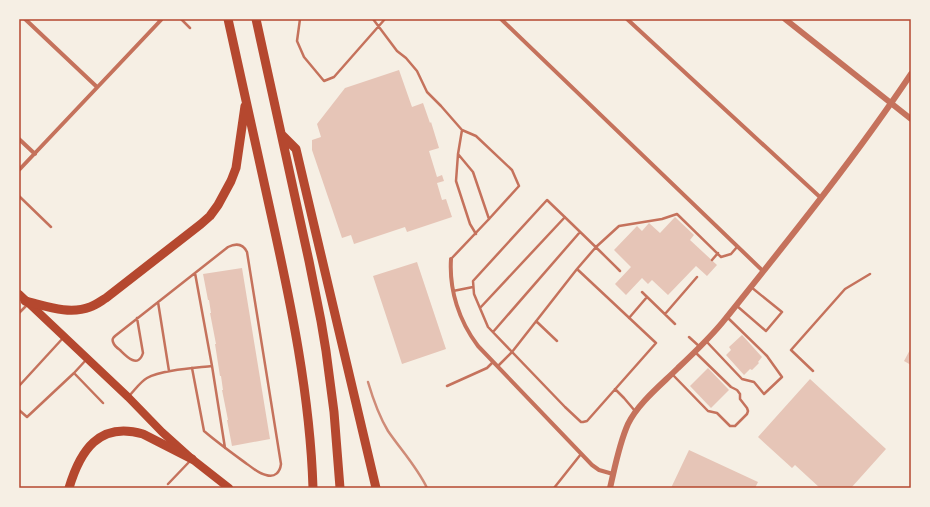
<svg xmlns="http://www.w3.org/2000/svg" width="930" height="507" viewBox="0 0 930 507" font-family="'Noto Sans',sans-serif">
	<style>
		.building { fill: #e6c5b7 }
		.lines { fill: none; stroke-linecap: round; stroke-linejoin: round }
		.service { stroke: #c5725c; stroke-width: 2.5 }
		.minor { stroke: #c5725c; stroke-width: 4 }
		.tertiary { stroke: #c5725c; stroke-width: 6 }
		.primary { stroke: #b5482f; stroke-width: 8 }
		.motorway { stroke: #b5482f; stroke-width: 9 }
		.rail { stroke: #cf8b77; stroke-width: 2.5 }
		.neatline { fill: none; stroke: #b5482f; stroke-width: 1.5 }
	</style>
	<rect width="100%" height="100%" fill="#f6efe4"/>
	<!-- building -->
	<path class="building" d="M399 70 412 107 423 103 430 123 431 122 439 148 429 151 437 177 442 175 444 181 437 183 442 200 446 199 452 217 407 232 405 227 354 244 351 235 342 238 312 150V140L321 137 317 124 345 88Z
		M675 217 694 235 690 240 717 265 707 276 696 266 668 295 652 280 648 284 642 278 626 295 615 284 631 267 614 250 637 226 642 231 649 223 660 233Z
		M417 262 446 349 402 364 373 276Z
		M242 268 270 439 232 446 227 420H228L222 390H223L221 376H220L215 344H216L210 313H211L209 300H208L203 274Z
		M742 335 762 357 758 362 759 363 752 370 750 369 744 375 726 355 731 350 729 347Z
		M911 348V365L904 361Z
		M708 368 729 390 711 408 690 386Z
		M810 379 886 449 851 488H820L795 465 792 468 758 437Z
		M689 450 758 482 755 488H671Z"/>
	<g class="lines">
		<!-- service -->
		<path class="service" d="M181 19 190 28
			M300 19 297 41 304 57 324 81 334 77 385 19
			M373 19 397 51 406 58 417 71 427 92 441 106 462 130 476 136 512 170 519 186 489 219 451 259
			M462 130 458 154 456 181 470 224 476 234
			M458 154 473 172 489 219
			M19 196 51 227
			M712 260 718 253
			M620 271C596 247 572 224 547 200L473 281 474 294 488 327 565 407 581 422H583L587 421 656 343 577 269 596 247 619 226 662 219 677 214 721 257 731 254 737 247
			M453 291 473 287
			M642 292 675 324
			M158 302 169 371
			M737 306 766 331 782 312 751 287
			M480 308 565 217
			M19 313 27 305
			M665 314 697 277
			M137 318 143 353C138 369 126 356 120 350 117 348 114 345 113 342 112 339 113 338 115 336L195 273
			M629 318 647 297
			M536 321 557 341
			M493 332 580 232
			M689 337 700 347
			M706 341 742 379 754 382 764 394 782 377 767 356 727 317
			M212 366 225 448
			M498 366 512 352 577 269
			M813 371 791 350 845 289 870 274
			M74 373 103 403
			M672 374 708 411 717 413 730 426H735L747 414 748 411 747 408 740 399V394L737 390 731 387 695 352
			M19 386 63 338
			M447 386 487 368 493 362
			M615 389 624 398 635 411
			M129 396C135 390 140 382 147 378 161 370 195 368 212 366L195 273 228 247C236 243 243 244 247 252L281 464C280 472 275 478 266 475 259 474 253 468 247 464 232 453 218 443 204 431L192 368
			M19 410 27 417 74 373 86 360
			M168 484 190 461
			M554 488 581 454"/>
		<!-- minor -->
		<path class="minor" d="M25 19 97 87
			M501 19 763 271
			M627 19 821 198
			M19 139 35 154
			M19 170 161 20 159 19
			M451 259C449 290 459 321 478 346L592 465 599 470 613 474"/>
		<!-- tertiary -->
		<path class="tertiary" d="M785 19 911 119
			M610 488C615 467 619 444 628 424 638 403 662 384 678 368 695 352 712 336 726 318 790 238 854 159 911 74"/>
		<!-- primary -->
		<path class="primary" d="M19 294 128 397 162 432 192 459 229 488"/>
		<!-- motorway -->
		<path class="motorway" d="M228 19C242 84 257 149 271 214 291 304 310 395 313 488
			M256 19 309 261 321 321 326 351 334 412 340 488
			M282 135 296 149 376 488
			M25 301C46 306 69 315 90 307 96 305 101 301 106 298L201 224 210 216 218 205 231 181 236 168 245 106
			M69 488C80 451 99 421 143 434L192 459"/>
		<!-- rail -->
		<path class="rail" d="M368 382C373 399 379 416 388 431 401 450 417 467 427 488"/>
	</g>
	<!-- border -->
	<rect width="930" height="507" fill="none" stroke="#f6efe4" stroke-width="40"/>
	<rect x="20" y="20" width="890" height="467" class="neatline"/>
</svg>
